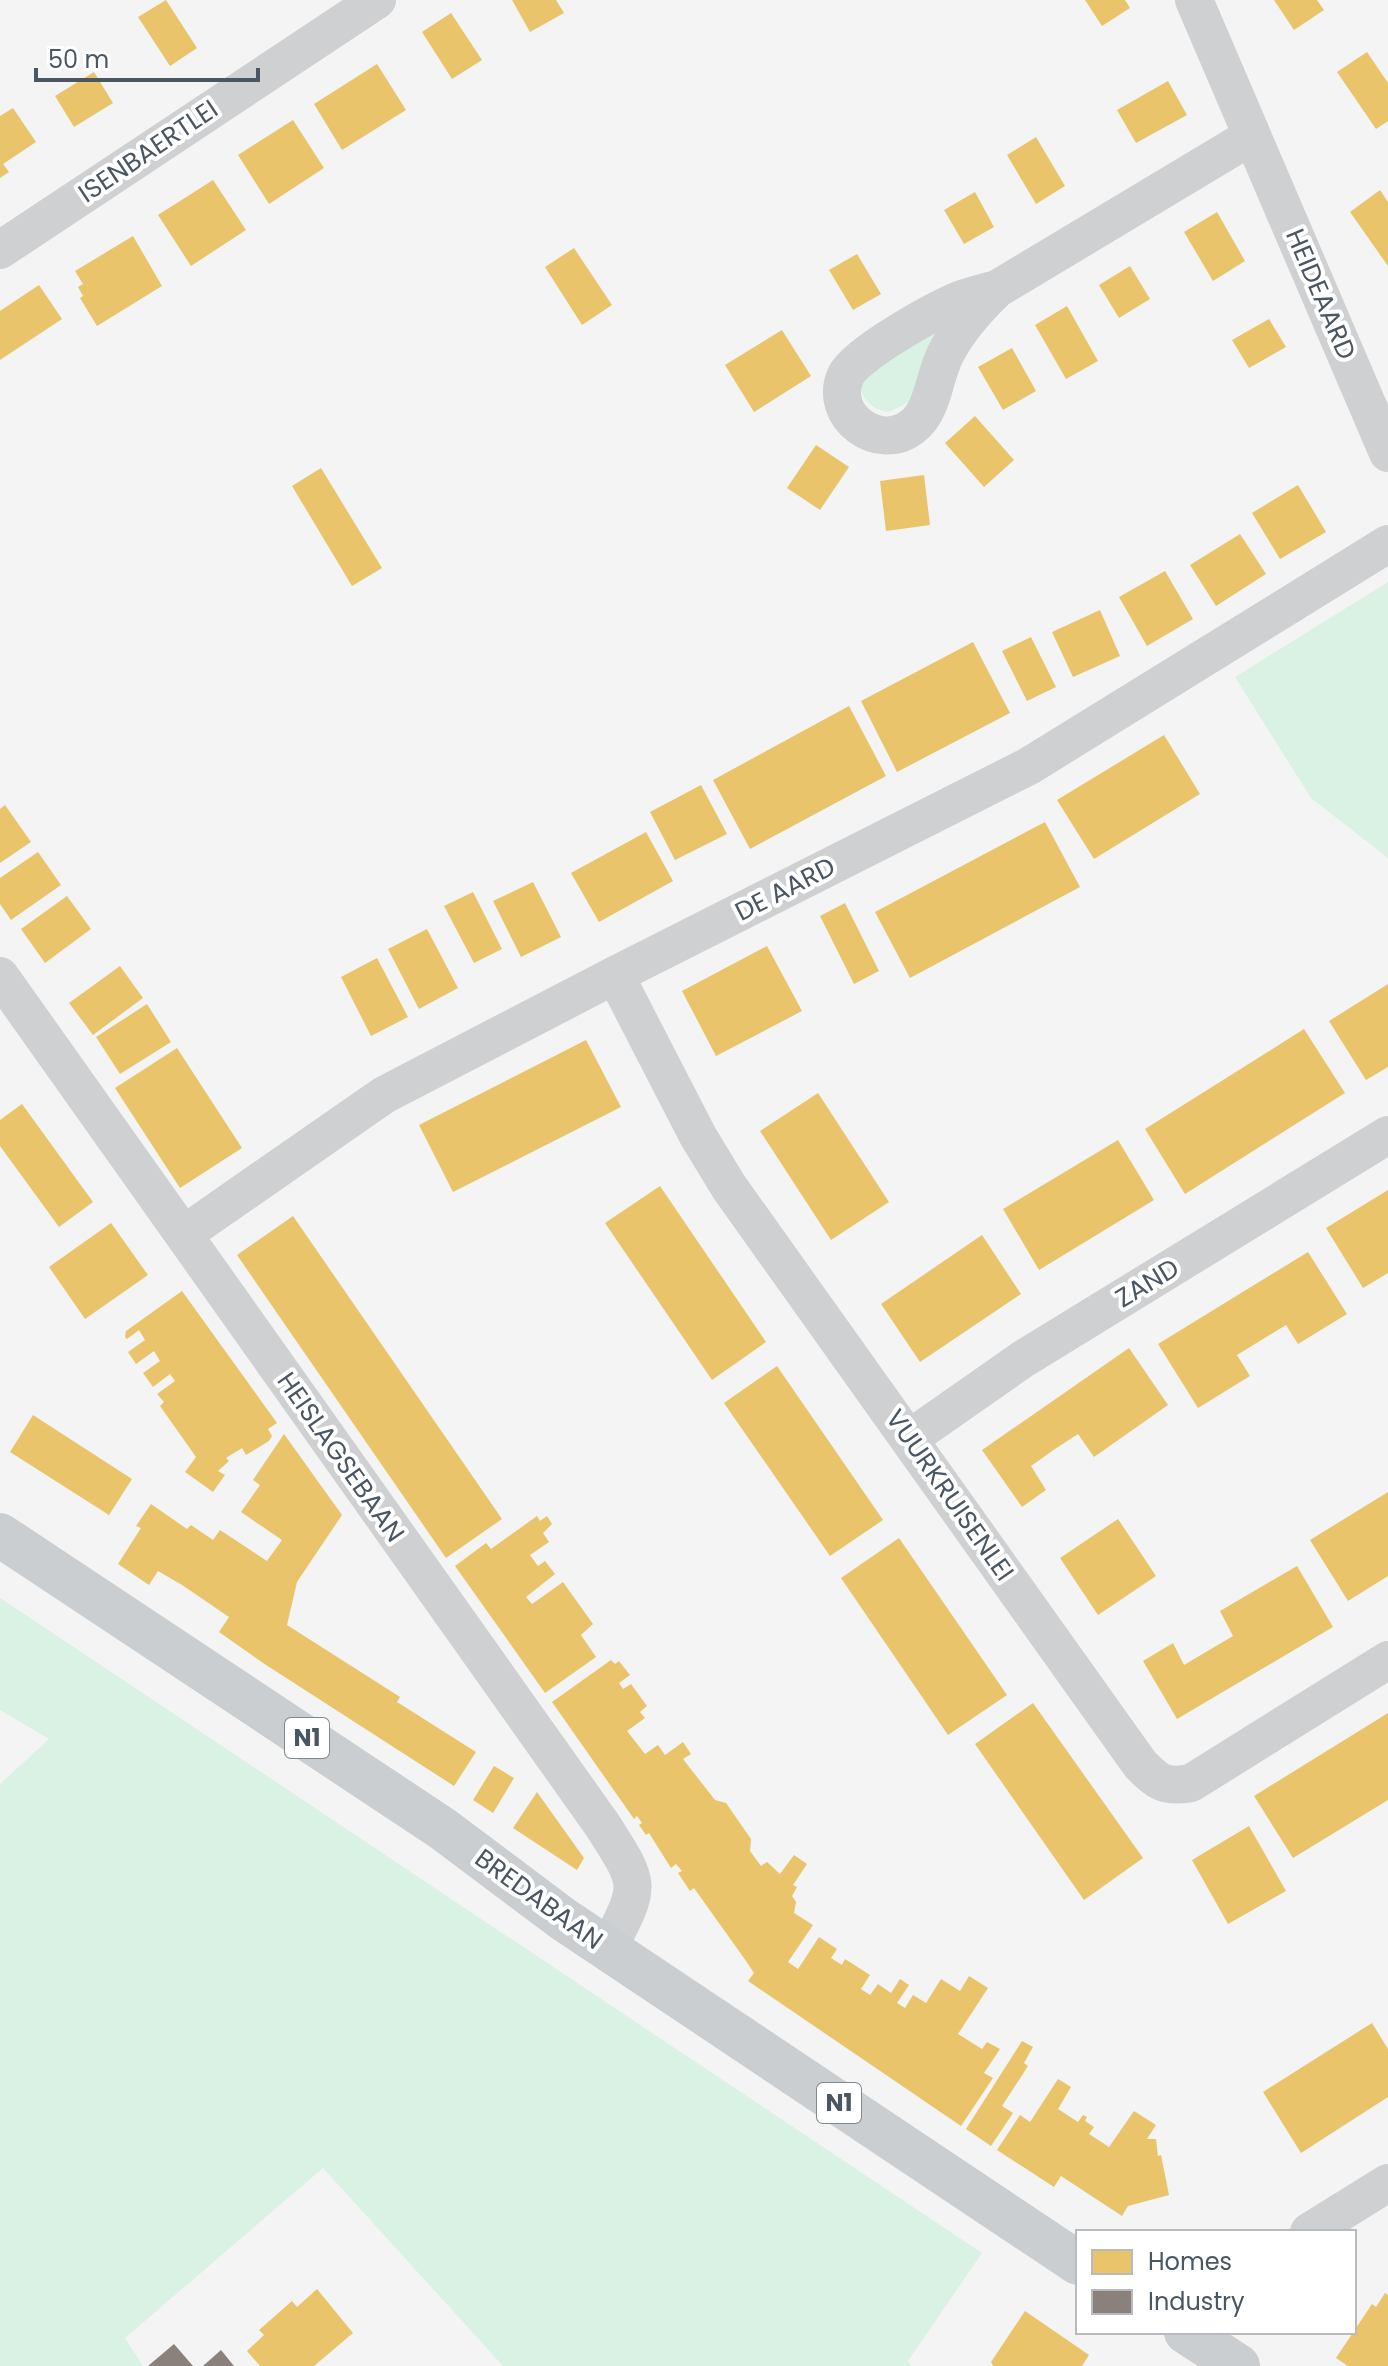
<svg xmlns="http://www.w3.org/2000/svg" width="1388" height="2366" viewBox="0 0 1388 2366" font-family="Poppins,sans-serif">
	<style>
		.green { fill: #d9f2e3 }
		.homes { fill: #e9c46a }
		.industry { fill: #8a817c }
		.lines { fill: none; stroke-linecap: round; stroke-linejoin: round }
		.minor { stroke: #ced0d2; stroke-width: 38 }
		.major { stroke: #caced1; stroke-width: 44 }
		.labels { text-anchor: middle; stroke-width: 8; stroke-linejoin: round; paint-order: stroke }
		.shield { fill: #fff; stroke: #808990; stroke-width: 2 }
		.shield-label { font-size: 24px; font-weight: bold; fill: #4a5661 }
		.street-label { font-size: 26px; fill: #4a5661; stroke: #fff }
	</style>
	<rect width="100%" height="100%" fill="#f4f4f4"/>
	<!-- green -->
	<path class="green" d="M948 314 911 401 889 412C870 410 859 397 860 378Z
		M1388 582V858L1311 798 1235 677Z
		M0 1598 982 2253 908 2361 912 2366H503L323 2168 125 2338 143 2366H0V1784L49 1739 0 1710Z"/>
	<!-- homes -->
	<path class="homes" d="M166 0 197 48 170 66 138 17Z
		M512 0H556L564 13 530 32Z
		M1085 0H1125L1130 8 1102 26Z
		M1274 0H1317L1324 10 1294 30Z
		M451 13 482 60 452 79 422 32Z
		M1367 52 1388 83V121L1376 129 1337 72Z
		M377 64 406 110 342 150 314 104Z
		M94 72 113 103 74 127 55 96Z
		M1168 81 1187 115 1136 143 1117 110Z
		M13 108 36 142 3 164 9 172 0 178V116Z
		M293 120 324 168 269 204 238 155Z
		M1036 137 1065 186 1036 204 1007 155Z
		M213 180 246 230 191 266 158 215Z
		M1380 190 1388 202V266L1350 212Z
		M975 192 994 227 964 244 944 210Z
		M1217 212 1245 261 1213 281 1184 232Z
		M133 236 162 286 97 326 80 298 83 296 78 287 83 284 75 271Z
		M574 248 612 305 582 325 545 267Z
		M857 254 881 294 853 310 829 270Z
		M1130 266 1150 299 1119 318 1099 285Z
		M39 285 62 319 0 360V311Z
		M1067 306 1098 361 1066 379 1035 325Z
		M1269 319 1286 347 1249 368 1232 340Z
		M782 330 811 376 754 412 725 365Z
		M1012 348 1036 391 1003 410 978 367Z
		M975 416 1014 460 984 487 945 443Z
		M816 445 849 467 820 510 787 488Z
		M321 468 382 568 352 586 292 486Z
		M924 475 930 525 886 531 880 481Z
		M1298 485 1326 532 1280 559 1252 513Z
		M1240 534 1266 574 1216 606 1190 565Z
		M1165 571 1193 619 1147 646 1119 597Z
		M1100 610 1120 656 1073 677 1052 632Z
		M1031 637 1056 687 1027 701 1002 651Z
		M973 642 1010 713 897 772 861 701Z
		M849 706 886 776 750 849 713 780Z
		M1164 735 1200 794 1094 859 1057 800Z
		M701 785 727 834 675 860 650 812Z
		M5 805 31 842 0 863V809Z
		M1045 822 1080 887 910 978 875 912Z
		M646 832 673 881 599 922 571 873Z
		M38 852 61 885 11 920 0 904V878Z
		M533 882 561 937 521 957 493 901Z
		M473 892 502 949 474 963 444 906Z
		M67 896 91 929 45 963 21 929Z
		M845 903 879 971 854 984 820 916Z
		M427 929 458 988 419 1009 388 949Z
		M767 946 802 1011 716 1056 682 991Z
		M377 958 408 1017 371 1036 341 977Z
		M120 966 143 998 93 1035 69 1003Z
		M1388 984V1067L1366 1080 1329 1021Z
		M147 1004 171 1042 120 1074 96 1037Z
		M1304 1029 1345 1093 1185 1194 1145 1129Z
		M586 1040 621 1107 453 1192 419 1125Z
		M177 1048 242 1148 180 1188 115 1088Z
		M818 1093 889 1202 831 1240 760 1131Z
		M22 1104 93 1202 59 1227 0 1146V1120Z
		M1118 1140 1154 1200 1039 1270 1003 1209Z
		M660 1186 766 1342 712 1380 605 1223Z
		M1388 1190V1273L1363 1288 1326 1228Z
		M293 1216 502 1519 446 1558 237 1255Z
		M111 1223 148 1275 85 1319 49 1267Z
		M982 1235 1021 1294 920 1362 881 1304Z
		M1308 1252 1347 1314 1298 1344 1286 1325 1237 1355 1250 1376 1198 1408 1158 1344Z
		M182 1291 277 1423 268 1429 272 1436 269 1441 246 1455 242 1448 226 1458 229 1461 218 1471 225 1475 213 1492 185 1472 196 1457 160 1406 164 1402 157 1394 175 1381 170 1374 153 1387 143 1373 160 1361 154 1351 136 1364 128 1352 145 1340 139 1330 127 1339 125 1337 126 1331Z
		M1129 1348 1168 1405 1094 1457 1078 1434 1055 1449 1031 1466 1046 1490 1022 1507 982 1450Z
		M777 1366 883 1520 830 1556 724 1403Z
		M33 1415 132 1479 109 1515 10 1452Z
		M284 1434 342 1515 297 1582 287 1625 400 1697 397 1702 476 1752 454 1786 263 1663 219 1632 229 1617 182 1585 158 1571 149 1585 118 1564 141 1528 136 1526 151 1504 187 1529 191 1525 213 1540 220 1530 267 1561 282 1540 241 1512 260 1485 253 1480Z
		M1388 1492V1576L1348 1601 1310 1540Z
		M537 1516 540 1521 547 1516 552 1524 543 1533 549 1542 530 1555 538 1566 545 1561 555 1574 526 1597 532 1604 563 1582 593 1624 581 1635 596 1657 545 1693 455 1566 486 1543 491 1549Z
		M1118 1519 1156 1576 1098 1615 1060 1558Z
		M899 1538 1007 1695 948 1735 841 1578Z
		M1297 1566 1333 1627 1177 1719 1143 1661 1173 1643 1184 1665 1233 1636 1220 1611Z
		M611 1660 615 1664 619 1661 630 1675 619 1683 623 1689 631 1684 647 1706 640 1712 645 1718 627 1731 645 1754 658 1745 665 1755 683 1742 691 1754 683 1759 715 1800 726 1803 751 1839 750 1851 761 1866 767 1862 780 1874 794 1855 807 1864 793 1885 797 1887 792 1896 796 1902 794 1913 813 1925 788 1962 798 1969 819 1937 837 1949 831 1958 842 1965 845 1959 870 1975 861 1989 870 1995 878 1984 891 1993 900 1979 909 1985 897 2003 905 2008 913 1995 926 2003 941 1979 960 1991 969 1976 988 1988 958 2034 982 2049 987 2042 1000 2049 984 2073 993 2078 961 2126 748 1981 754 1973 746 1961 694 1888 690 1891 678 1873 682 1871 676 1864 671 1868 649 1833 646 1835 639 1825 642 1823 637 1816 634 1819 552 1702Z
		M1033 1703 1143 1858 1084 1900 975 1744Z
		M1388 1713V1800L1293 1858 1254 1796Z
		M494 1766 514 1778 493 1813 473 1800Z
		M537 1792 584 1858 577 1870 513 1828Z
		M1249 1826 1286 1891 1228 1924 1192 1860Z
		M1372 2023 1388 2049V2097L1301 2153 1263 2092Z
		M1022 2041 1033 2047 1024 2063 1028 2066 1002 2106 1013 2113 991 2146 966 2129Z
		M1058 2079 1071 2087 1058 2109 1078 2122 1083 2115 1087 2117 1085 2121 1094 2127 1089 2134 1109 2147 1134 2111 1156 2125 1147 2139H1156L1158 2156 1161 2155 1169 2195 1128 2206 1122 2216 1061 2176 1054 2187 997 2150 1020 2115 1030 2122Z
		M317 2289 353 2333 314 2366H260L247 2351 264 2335 259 2330 292 2301 297 2307Z
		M1385 2293 1388 2295V2366H1348L1336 2358 1372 2304 1376 2307Z
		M1025 2311 1089 2355 1082 2366H993L991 2362Z"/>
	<!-- industry -->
	<path class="industry" d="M174 2344 193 2366H148Z
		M221 2350 234 2366H203Z"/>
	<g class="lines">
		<!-- minor -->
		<path class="minor" d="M1194 0 1388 453
			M0 250 377 0
			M997 289C976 309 958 329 945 355 934 377 933 411 913 426 879 454 827 415 846 375 857 353 937 309 962 299 974 295 986 292 997 289L1252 136
			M615 975 698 1136 729 1187 1140 1764C1157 1782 1165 1788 1191 1783L1388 1660
			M0 976 603 1826C642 1887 641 1884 608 1949
			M184 1234 384 1095 615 975 1029 766 1388 544
			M910 1438 1023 1359 1388 1135
			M1309 2232 1388 2183"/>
		<!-- major -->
		<path class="major" d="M0 1535 443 1829 563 1919 1078 2263
			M1186 2332 1238 2366"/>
	</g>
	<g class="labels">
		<!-- shield labels -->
		<g class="shield">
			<rect x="285" y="1718" width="44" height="40" rx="6"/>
			<rect x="817" y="2083" width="44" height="40" rx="6"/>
		</g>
		<g class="shield-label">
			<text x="307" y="1746">N1</text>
			<text x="839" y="2111">N1</text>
		</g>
		<!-- street labels -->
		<g class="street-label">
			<text transform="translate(148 151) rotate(-34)" y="9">ISENBAERTLEI</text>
			<text transform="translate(1321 294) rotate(67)" y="9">HEIDEAARD</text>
			<text transform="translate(785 889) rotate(-27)" y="9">DE AARD</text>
			<text transform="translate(1147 1283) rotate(-31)" y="9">ZAND</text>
			<text transform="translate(341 1457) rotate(55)" y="9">HEISLAGSEBAAN</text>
			<text transform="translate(950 1495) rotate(55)" y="9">VUURKRUISENLEI</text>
			<text transform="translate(539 1899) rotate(36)" y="9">BREDABAAN</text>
		</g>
	</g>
	<!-- legend -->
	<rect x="1076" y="2230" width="280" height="104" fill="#ffffff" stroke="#b7bbc0" stroke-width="2"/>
	<rect x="1092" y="2250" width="40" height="24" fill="#e9c46a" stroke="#b7bbc0" stroke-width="2"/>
	<text x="1148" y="2270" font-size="24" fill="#4a5661">Homes</text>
	<rect x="1092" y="2290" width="40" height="24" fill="#8a817c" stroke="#b7bbc0" stroke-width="2"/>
	<text x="1148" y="2310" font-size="24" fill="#4a5661">Industry</text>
	<!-- scale -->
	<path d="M36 68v12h222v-12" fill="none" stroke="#4a5661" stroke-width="4"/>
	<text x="48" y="68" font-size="24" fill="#4a5661" stroke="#ffffff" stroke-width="6" paint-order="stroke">50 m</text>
</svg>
